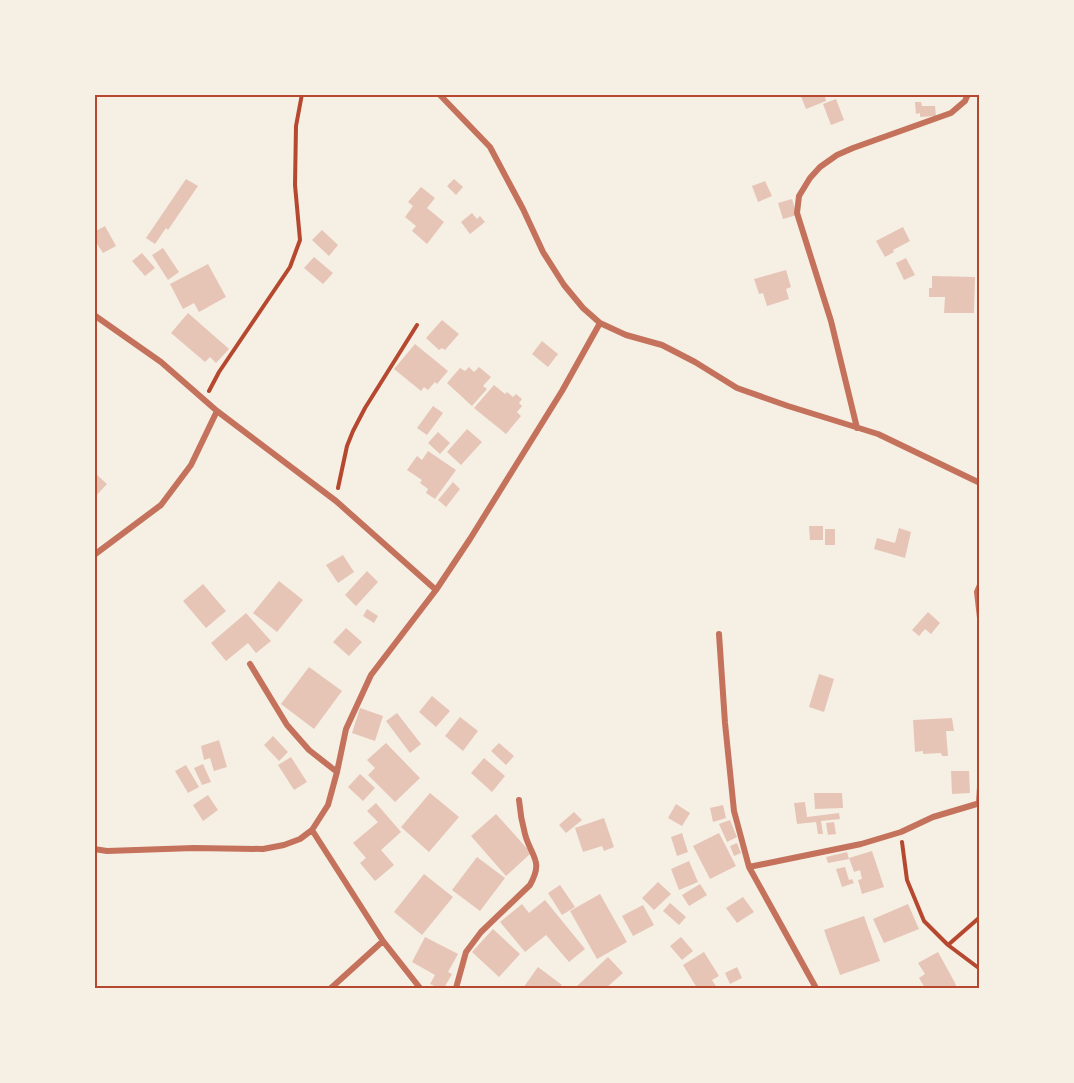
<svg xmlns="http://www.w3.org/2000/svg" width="1074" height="1083" viewBox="0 0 1074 1083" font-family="'PT Sans Narrow',sans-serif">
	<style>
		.building { fill: #e6c5b7 }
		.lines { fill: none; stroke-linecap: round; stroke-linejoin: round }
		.path { stroke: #b5482f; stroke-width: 4 }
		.minor { stroke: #c5725c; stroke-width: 6 }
		.neatline { fill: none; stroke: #b5482f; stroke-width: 2 }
	</style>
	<rect width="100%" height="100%" fill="#f6efe4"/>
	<!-- building -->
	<path class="building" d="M800 94H824L826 101 806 109Z
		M836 99 844 120 831 125 823 104Z
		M915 102H921L922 106H935L936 116 920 117V113L916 114Z
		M186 179 198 186 168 230 166 228 155 244 146 238Z
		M454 179 463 187 456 195 447 186Z
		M765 181 772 196 758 202 752 186Z
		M421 187 435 198 427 208 444 222 427 244 412 231 416 226 405 217 413 206 408 202Z
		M792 199 797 215 783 219 778 203Z
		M472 213 477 219 480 216 485 222 470 234 461 222Z
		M105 226 116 246 103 253 94 239V232Z
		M903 227 910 241 893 250 894 252 885 257 876 241Z
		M322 230 338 245 329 256 312 240Z
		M163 248 179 272 168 280 152 255Z
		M142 253 155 268 145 276 132 261Z
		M314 257 333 273 323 284 304 268Z
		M906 258 915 275 904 280 896 263Z
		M208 264 226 297 199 312 194 303 183 309 170 284Z
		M786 270 791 287 786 289 789 299 767 306 763 293 759 294 754 279Z
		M932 276 975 277 974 313H944L945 297H929V288H932Z
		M188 313 229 349 216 363 210 357 205 362 171 333Z
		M442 320 459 334 445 350 442 348 439 350 426 338Z
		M542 341 558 354 548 367 532 354Z
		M415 344 448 371 437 384 435 382 428 390 424 387 421 391 394 369Z
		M469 367 474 372 479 367 491 377 483 386 487 389 472 406 447 383 460 368 465 371Z
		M494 385 505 394 507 392 513 397 516 394 522 399 519 403 522 406 517 412 521 416 506 434 474 408Z
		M433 406 443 413 427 435 417 428Z
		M467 429 482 442 461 465 447 452Z
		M438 432 450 443 440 454 428 443Z
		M428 451 456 470 435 499 426 493 428 489 420 483 422 480 407 470 417 456 422 460Z
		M97 475 107 484 94 498V478Z
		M453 482 460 489 446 507 438 500Z
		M809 526H823V540H810Z
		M899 528 911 532 905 558 874 549 877 538 895 543Z
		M825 529H835V545H825Z
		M343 555 354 572 338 583 326 565Z
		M367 571 378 582 356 606 345 595Z
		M279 581 303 600 277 632 253 613Z
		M203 584 226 611 206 628 183 601Z
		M367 609 378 616 374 623 363 616Z
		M928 612 940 623 931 634 925 629 919 636 912 630Z
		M246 613 271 641 256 653 248 643 226 661 211 643Z
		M346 628 362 642 349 656 333 642Z
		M309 667 342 691 314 729 281 704Z
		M819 674 834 679 824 712 809 707Z
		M432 696 450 711 436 727 419 712Z
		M360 708 383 716 375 741 352 733Z
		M397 713 421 744 410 753 386 721Z
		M460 717 478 731 463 751 445 736Z
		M952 718 954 731H946L948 756H942L941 753 923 754V751L915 752 913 720Z
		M273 736 288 752 279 761 264 745Z
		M219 740 227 767 214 771 210 758 204 760 201 746Z
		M386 743 420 778 395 802 368 775 375 768 367 760Z
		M499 743 514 756 506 765 491 751Z
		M291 757 307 782 294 790 278 765Z
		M484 758 505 776 492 792 471 773Z
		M203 764 211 782 202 785 194 768Z
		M186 765 199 787 188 793 175 771Z
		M951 771H969L970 793 952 794Z
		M360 774 375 788 363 801 348 787Z
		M430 793 459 817 429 852 401 827Z
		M814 793H842L843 808 815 809Z
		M208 795 218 810 203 821 193 805Z
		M805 802 807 817 839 813 840 819 821 821 823 834H818L816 822 797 824 794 803Z
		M376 803 401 832 381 850 394 865 375 881 360 863 366 858 353 843 378 822 367 811Z
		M676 804 690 813 682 826 668 818Z
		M723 805 726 818 713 822 710 808Z
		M574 812 582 820 566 833 559 825Z
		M496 814 531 853 506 876 471 836Z
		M604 818 614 847 604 851 602 846 583 852 575 828Z
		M730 820 737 837 727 842 719 824Z
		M834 822 836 834 828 835 826 823Z
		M682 833 688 852 677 856 671 837Z
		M719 833 736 866 710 879 693 846Z
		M737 843 741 853 734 856 730 846Z
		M872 851 884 887 862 894 858 880 862 879 860 870 854 872 849 858Z
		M847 852 849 859 828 863 826 857Z
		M477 857 505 878 480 911 452 890Z
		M689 861 698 882 679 890 671 869Z
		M845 867 849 880 852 879 854 883 842 887 836 869Z
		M424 874 453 897 422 935 394 912Z
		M658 882 671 894 654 910 642 898Z
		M700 884 707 895 689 906 682 895Z
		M560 885 575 907 562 915 548 893Z
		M600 894 627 942 597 959 570 911Z
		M743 897 754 912 737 923 726 908Z
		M545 900 585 949 569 962 546 935 525 952 500 922 522 904 529 913Z
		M670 903 686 917 679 925 663 911Z
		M908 904 919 929 884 943 873 919Z
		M643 905 654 925 633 936 622 916Z
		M864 916 880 961 840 975 824 930Z
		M493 929 520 954 499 977 472 952Z
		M425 937 458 954 448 972 452 974 444 988H439L430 984 435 975 412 962Z
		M681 937 693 951 682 960 670 946Z
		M704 952 719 976 712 980 717 988H697L683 965Z
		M938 952 954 981 957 988H925L919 978 925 974 918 963Z
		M608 957 623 973 606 988H577L576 987Z
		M538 967 562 985 559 988H523Z
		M737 967 742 978 730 984 725 973Z"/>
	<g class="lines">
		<!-- path -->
		<path class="path" d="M209 391 219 372 290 267 300 240 295 185 296 126 302 94
			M338 488 347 446 353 431 365 408 417 325
			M902 842 907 880 924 921 948 945 980 969
			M948 945 980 917"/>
		<!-- minor -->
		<path class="minor" d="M439 94 490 147 523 209 543 252 564 285 583 308 600 323 626 335 662 345 695 362 737 388 788 406 878 434 980 483
			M94 315 161 362 217 411 336 501 436 590
			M857 428 831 321 797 213 799 196 810 178 820 167 837 155 853 148 951 113 965 101 968 94
			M94 555 161 505 191 465 217 411
			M980 585 977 592 980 618
			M719 634 725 723 734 811 749 867 816 988
			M250 664 287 725 309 750 337 772
			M979 803 980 787
			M312 830 383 941 420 988
			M94 849 107 851 194 848 263 849 284 845 300 839 312 830 328 805 337 772 346 729 371 675 436 590 470 539 562 391 600 323
			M749 867 861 844 901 832 933 817 980 803
			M331 988 383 941
			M456 988 466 952 481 932 530 885C544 860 531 857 525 834 522 823 520 812 519 800"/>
	</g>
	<!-- border -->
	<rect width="1074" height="1083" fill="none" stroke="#f6efe4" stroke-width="192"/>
	<rect x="96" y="96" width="882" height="891" class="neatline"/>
</svg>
